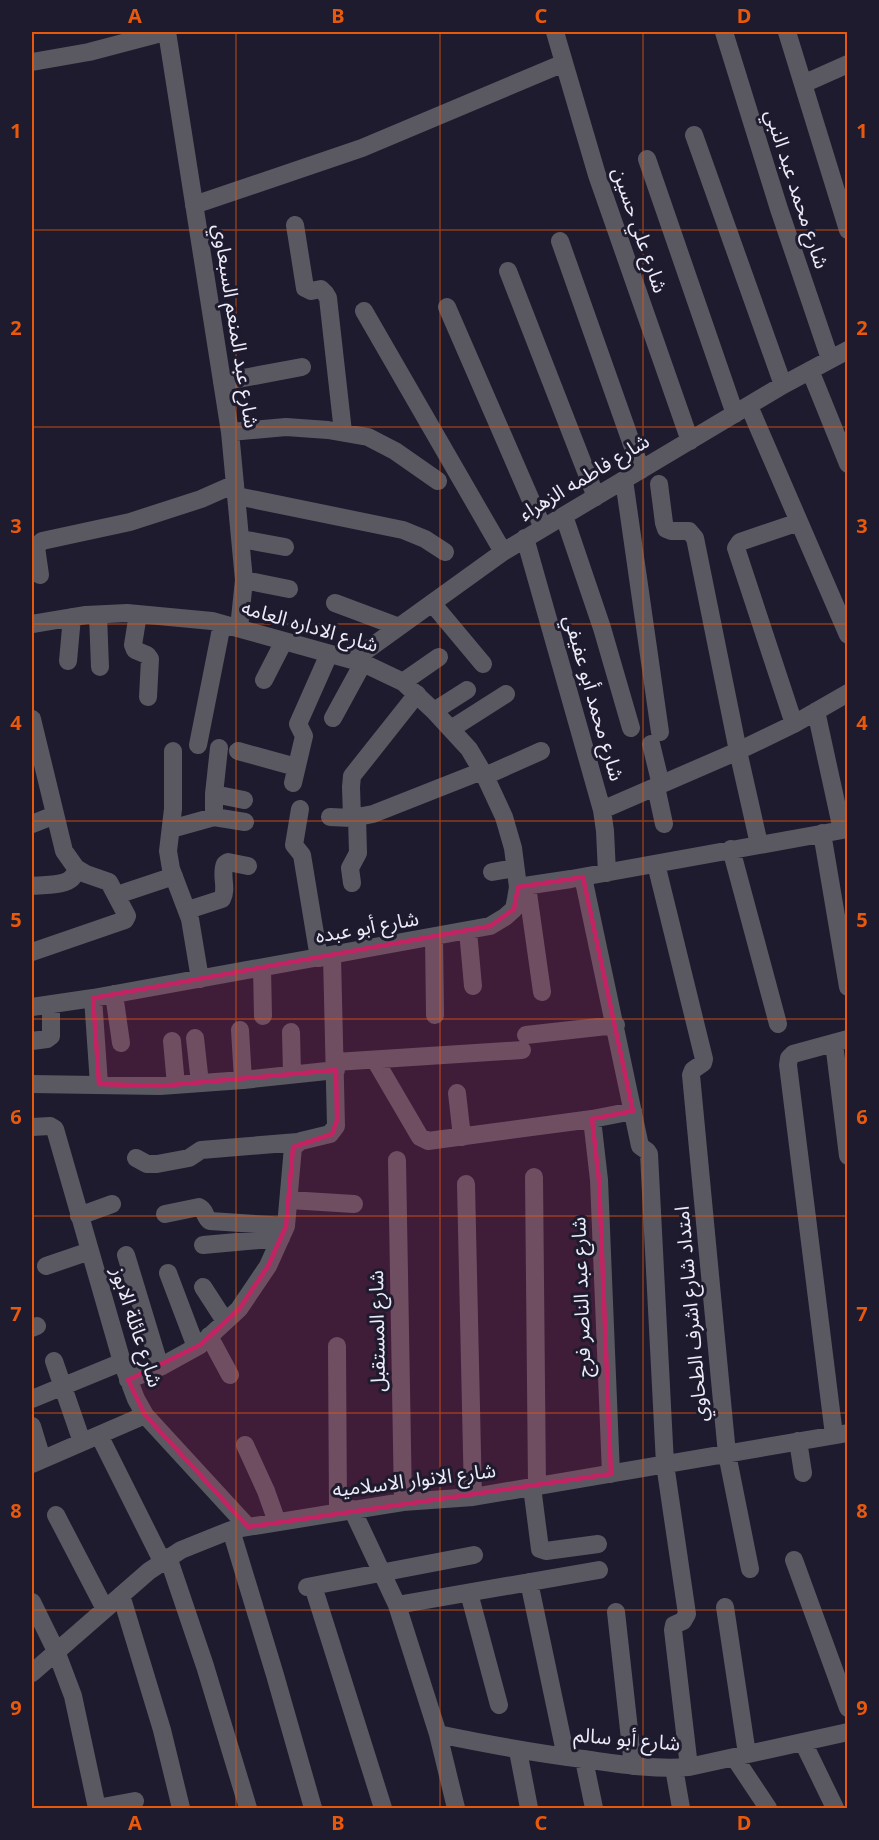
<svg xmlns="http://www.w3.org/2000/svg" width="879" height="1840" viewBox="0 0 879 1840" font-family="'Noto Sans','Noto Sans Arabic',sans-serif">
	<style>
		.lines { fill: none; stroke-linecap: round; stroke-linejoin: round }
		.minor { stroke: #5a5962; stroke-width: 18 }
		.marked { fill: #c42363; fill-opacity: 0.2; stroke: #c42363; stroke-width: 4.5; stroke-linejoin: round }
		.grid { fill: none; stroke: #e8590c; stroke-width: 1.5; stroke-opacity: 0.55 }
		.labels { text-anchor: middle; stroke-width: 6; stroke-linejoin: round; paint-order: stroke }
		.street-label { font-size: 20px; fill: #ecebf8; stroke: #1e1b2e }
		.neatline { fill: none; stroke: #e8590c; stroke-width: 2 }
		.grid-label { font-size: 20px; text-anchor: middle; font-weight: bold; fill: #e8590c }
	</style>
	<rect width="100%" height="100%" fill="#1e1b2e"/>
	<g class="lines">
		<!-- minor -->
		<path class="minor" d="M167 32 230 432 244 580 239 628
			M555 32 597 175 690 441
			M724 32 779 209 830 359
			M787 32 848 230
			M32 62 89 52 165 32
			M803 84 848 64
			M694 135 783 385
			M647 159 735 414
			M194 205 362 148 564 63
			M295 225 305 288 311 291 321 289 325 293 328 298 343 432
			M560 241 641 470
			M508 271 596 497
			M447 307 543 528
			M364 311 503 552
			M810 370 848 464
			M222 382 302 367
			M749 406 848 635
			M230 432 286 427 328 430 368 437 395 451 438 481
			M624 480 660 732
			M659 484 664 523 666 529 671 531H689L695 538 738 751 759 844
			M237 496 403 530 425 539 445 552
			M564 516 602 628 631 728
			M525 538 602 810 605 831 607 873
			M241 539 285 547
			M40 575 36 547 42 541 130 522 201 499 235 484
			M244 580 289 589
			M335 603 399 627
			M432 603 483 664
			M138 614 133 645 135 650 147 655 150 659 148 697
			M98 615 100 667
			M32 624 86 615 127 613 212 621 363 663 403 682 434 711 469 749 485 776 504 817 513 848 518 887 516 899 514 909 505 917 490 926 93 998 32 1007
			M353 660 503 552 783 385 848 350
			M68 661 72 617
			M264 680 284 641
			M403 682 439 657
			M434 711 467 690
			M816 711 842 830
			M333 718 363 663
			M32 719 64 851 76 868 86 874 109 882 127 916 125 920 32 952
			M794 724 736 548 740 542 799 522
			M451 729 506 694
			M651 744 661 785
			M198 745 222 624
			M173 751V809L168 851 171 869 190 919 200 979
			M238 751 296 767
			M485 776 541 751
			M293 783 304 736 298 724 329 654
			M656 787 664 824
			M214 794 244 800
			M300 809 294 845 302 855 319 958
			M602 810 738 751 794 724 848 693
			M214 817V794L219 748
			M330 817 352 818 373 814 482 771
			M352 818 351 787 352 776 417 694
			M32 824 55 815
			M171 829 214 817 245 822
			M822 833 848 987
			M731 849 778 1024
			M656 864 704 1059 703 1063 693 1070 691 1075 727 1454 750 1569
			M492 872 515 868
			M583 877 640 1146 647 1151 649 1154 665 1464 687 1614 683 1621 674 1625 673 1630 689 1767
			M352 883 350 868 358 853 357 817
			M32 886C47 884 75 888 76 868
			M527 886 542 992
			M518 887 571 879 848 829
			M117 895 174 876
			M188 910 222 899C228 888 220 875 225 864L228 862 248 866
			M468 931 473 986
			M434 937 435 1015
			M262 968 263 1016
			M114 994 121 1043
			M93 998 99 1084
			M240 1030 243 1080
			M291 1032 292 1074
			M526 1035 616 1025
			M195 1038 200 1083
			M32 1041 47 1039 51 1036V1004
			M172 1041 176 1085
			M834 1043 848 1156
			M375 1060 420 1137 428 1141 592 1119 633 1111
			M335 1062 522 1050
			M32 1084 160 1086 243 1080 336 1070
			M457 1093 462 1137
			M592 1119 599 1180 611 1474
			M32 1127 50 1126 55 1129 122 1362 136 1399 145 1415 248 1527
			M136 1158 147 1164H157L189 1158 201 1150 298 1142
			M397 1160 403 1502
			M534 1177 537 1486
			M466 1184 473 1497
			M289 1200 354 1204
			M165 1214 199 1207C206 1210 204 1217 210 1221L286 1226
			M79 1216 112 1204
			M203 1245 281 1238
			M126 1255 160 1367
			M46 1266 90 1251
			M168 1273 196 1347
			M203 1287 225 1321
			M32 1328 37 1326
			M209 1336 230 1375
			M337 1346 338 1512
			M54 1361 82 1442
			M128 1380 160 1367 200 1345 239 1309 268 1266 286 1226 293 1147 301 1141 330 1134 336 1126 332 956
			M32 1399 122 1362
			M32 1426 42 1459
			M99 1435 162 1561
			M834 1435 788 1065 789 1058 793 1054 848 1039
			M798 1441 803 1473
			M245 1445 266 1491 277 1522
			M32 1464 145 1415
			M532 1487 540 1549 546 1551 598 1544
			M352 1509 397 1605 438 1734 456 1808
			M56 1515 105 1609
			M231 1530 275 1675 313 1808
			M168 1557 205 1666 248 1808
			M794 1560 848 1708
			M529 1582 566 1757
			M313 1586 383 1808
			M307 1587 474 1555
			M469 1593 499 1705
			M121 1595 162 1730 181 1808
			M32 1602 56 1651 73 1696 97 1808
			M397 1605 599 1570
			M725 1607 747 1754
			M616 1612 633 1766
			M32 1673 149 1571 181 1550 231 1530 248 1527 403 1502 473 1497 848 1433
			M438 1734C486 1744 534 1753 583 1759 619 1764 653 1770 689 1767L848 1732
			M803 1742 835 1808
			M518 1751 529 1808
			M734 1757 768 1808
			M584 1760 594 1808
			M674 1768 681 1808
			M97 1808 135 1801"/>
	</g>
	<!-- marked area -->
	<path class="marked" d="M583 877 633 1111 592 1119 599 1180 611 1474 248 1527 145 1415 128 1380 200 1345 239 1309 268 1266 286 1226 293 1147 332 1134 337 1120 336 1070 160 1086 99 1084 93 998 490 926 514 909 518 887Z"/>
	<!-- grid -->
	<path class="grid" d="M236 32V1808M440 32V1808M643 32V1808M32 230H848M32 427H848M32 624H848M32 821H848M32 1019H848M32 1216H848M32 1413H848M32 1610H848"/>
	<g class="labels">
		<!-- street labels -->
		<g class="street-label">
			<text transform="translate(797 189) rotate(72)" y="7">شارع محمد عبد النبي</text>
			<text transform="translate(640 230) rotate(71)" y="7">شارع علي حسين</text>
			<text transform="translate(236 326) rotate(81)" y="7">شارع عبد المنعم السبعاوي</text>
			<text transform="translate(584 477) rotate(-31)" y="7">شارع فاطمه الزهراء</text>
			<text transform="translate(310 626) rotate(16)" y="7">شارع الاداره العامه</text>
			<text transform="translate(594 698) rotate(74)" y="7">شارع محمد أبو عفيفي</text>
			<text transform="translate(367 927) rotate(-10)" y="7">شارع أبو عبده</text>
			<text transform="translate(581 1297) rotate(-92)" y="7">شارع عبد الناصر فرج</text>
			<text transform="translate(691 1314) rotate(-95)" y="7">امتداد شارع اشرف الطحاوي</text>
			<text transform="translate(137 1327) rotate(72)" y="7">شارع عائلة الابوز</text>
			<text transform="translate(377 1331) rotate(-91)" y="7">شارع المستقبل</text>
			<text transform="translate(414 1480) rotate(-7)" y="7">شارع الانوار الاسلاميه</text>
			<text transform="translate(627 1739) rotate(5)" y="7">شارع أبو سالم</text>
		</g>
	</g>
	<!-- border -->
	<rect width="879" height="1840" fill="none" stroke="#1e1b2e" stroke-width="66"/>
	<rect x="33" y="33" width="813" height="1774" class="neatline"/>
	<g class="grid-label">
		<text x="135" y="23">A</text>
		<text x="338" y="23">B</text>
		<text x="541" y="23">C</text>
		<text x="744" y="23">D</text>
		<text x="16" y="138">1</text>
		<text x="862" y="138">1</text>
		<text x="16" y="335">2</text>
		<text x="862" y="335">2</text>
		<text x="16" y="533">3</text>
		<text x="862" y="533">3</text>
		<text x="16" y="730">4</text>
		<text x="862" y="730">4</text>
		<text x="16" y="927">5</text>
		<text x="862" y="927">5</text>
		<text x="16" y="1124">6</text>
		<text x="862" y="1124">6</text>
		<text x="16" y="1321">7</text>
		<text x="862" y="1321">7</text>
		<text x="16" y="1518">8</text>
		<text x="862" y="1518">8</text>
		<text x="16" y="1715">9</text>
		<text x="862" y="1715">9</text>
		<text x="135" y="1830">A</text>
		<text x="338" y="1830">B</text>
		<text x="541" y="1830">C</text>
		<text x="744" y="1830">D</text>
	</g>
</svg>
